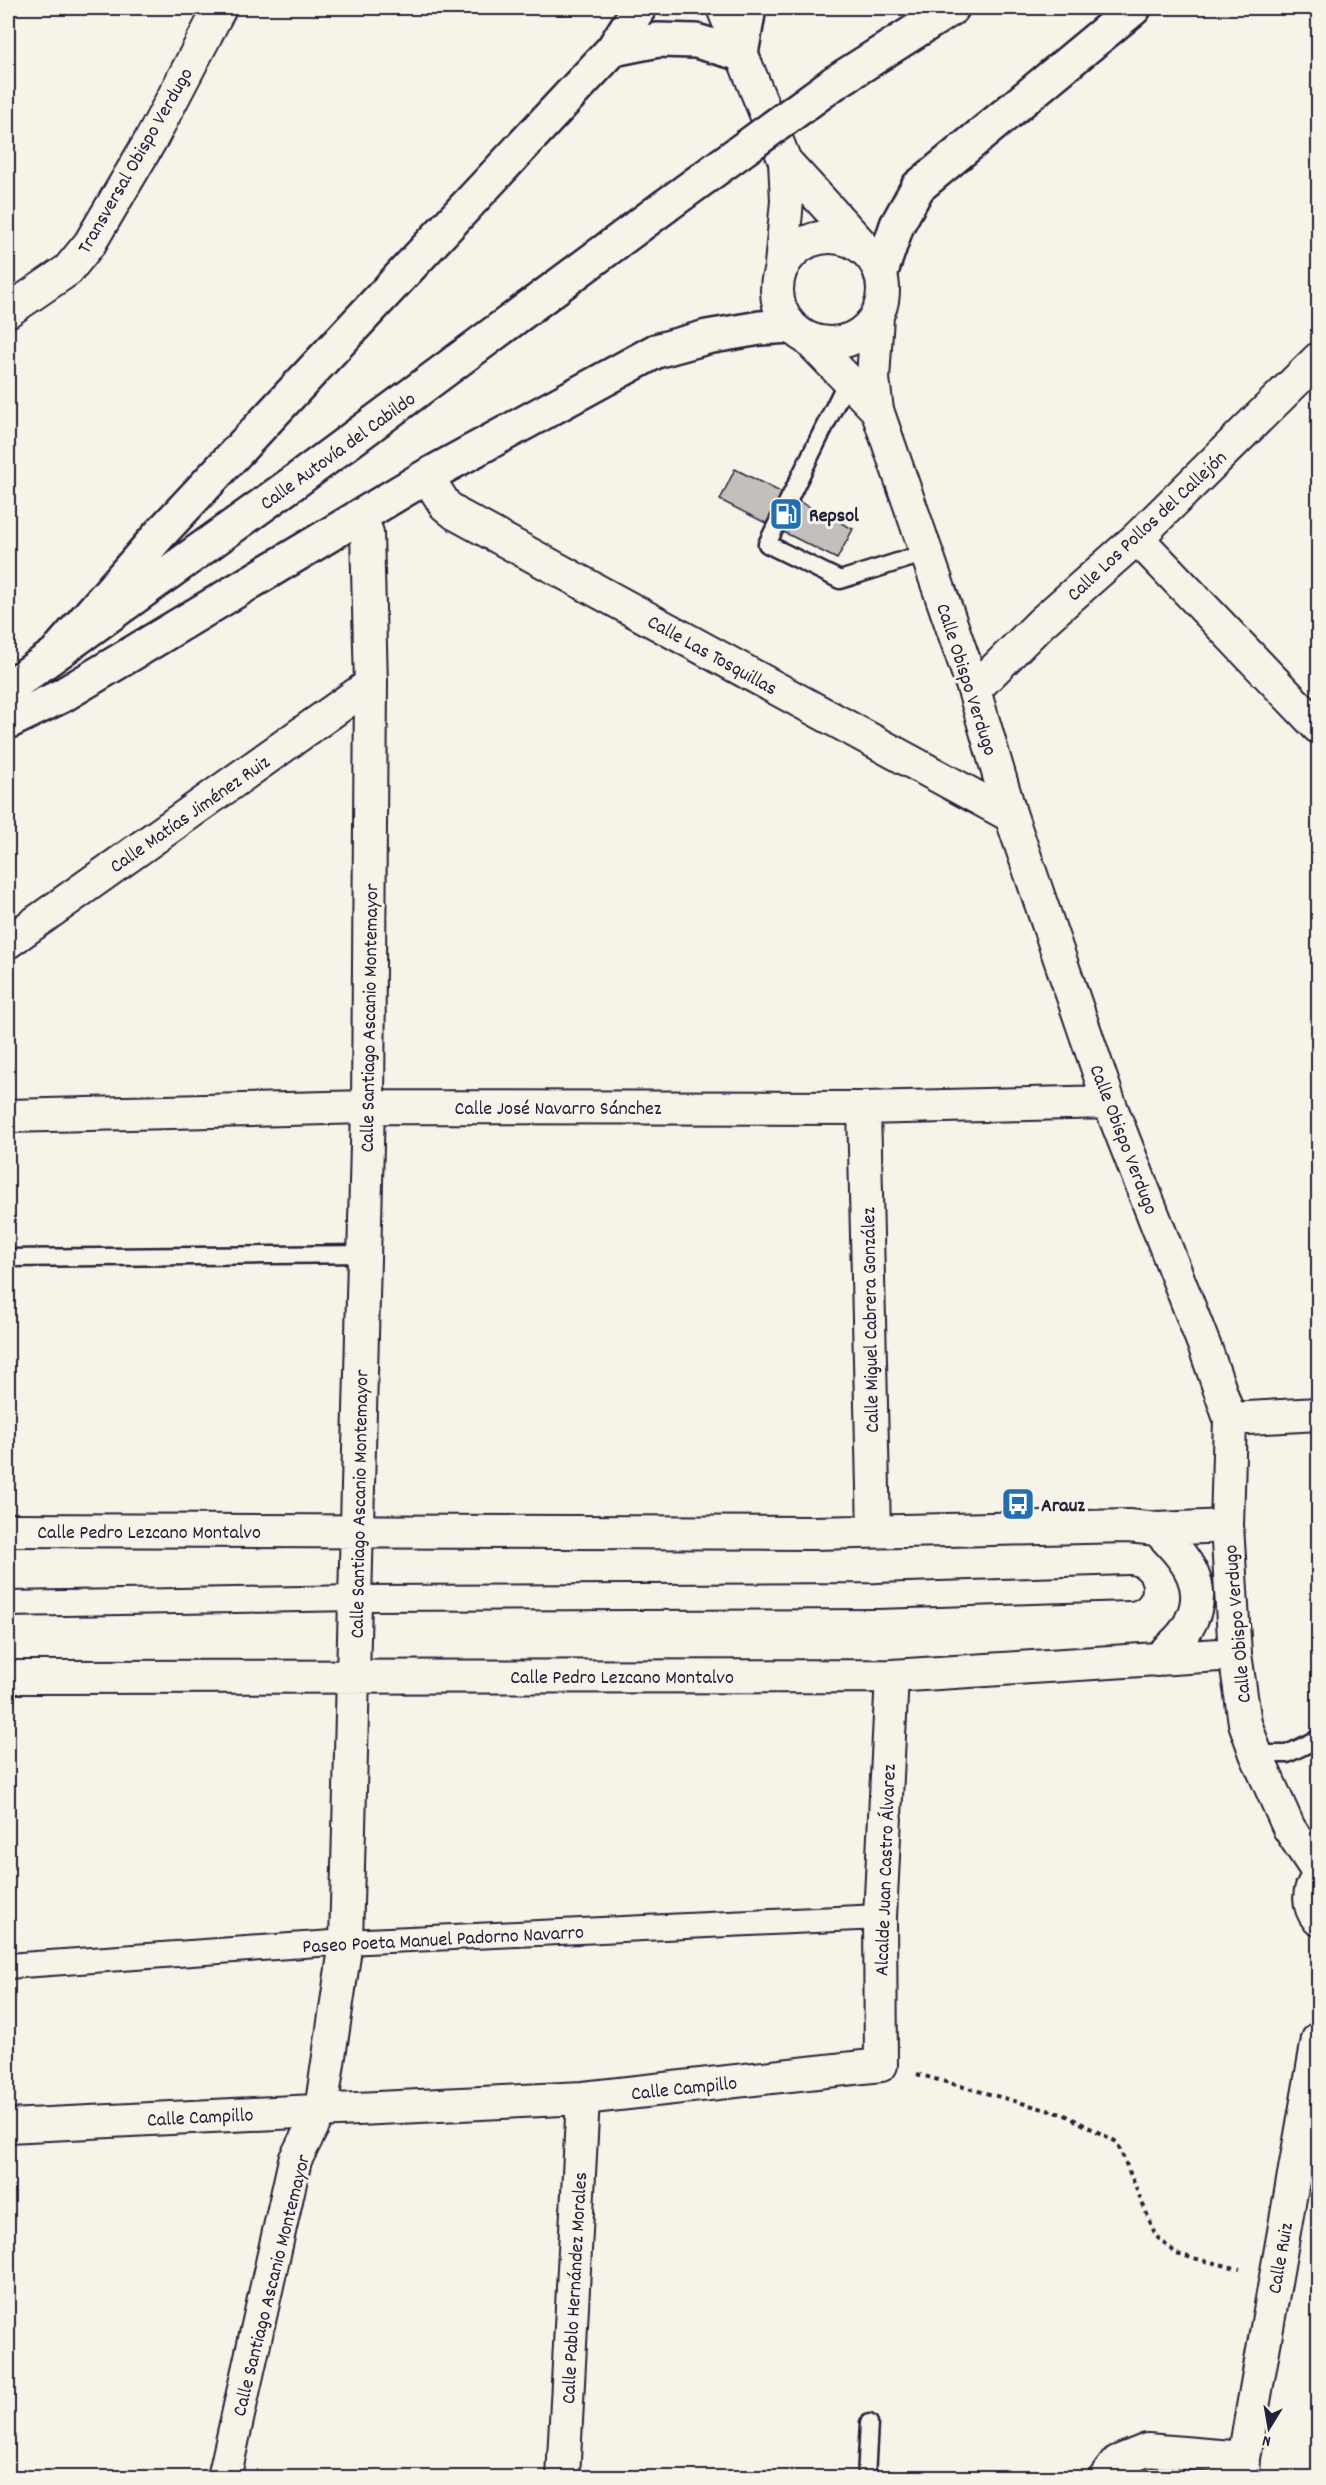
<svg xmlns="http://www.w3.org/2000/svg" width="1326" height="2485" viewBox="0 0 1326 2485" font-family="Dekko,sans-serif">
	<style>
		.building { fill: #c2bfbd; stroke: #22223b; stroke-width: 1.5 }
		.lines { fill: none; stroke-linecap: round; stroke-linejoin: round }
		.service-casing { stroke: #22223b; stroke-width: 21 }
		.pedestrian-casing { stroke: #22223b; stroke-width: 28 }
		.minor-casing { stroke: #22223b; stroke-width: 36 }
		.secondary-casing { stroke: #22223b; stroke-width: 38 }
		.path { stroke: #22223b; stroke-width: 4; stroke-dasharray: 4.5 4.5; stroke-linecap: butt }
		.service { stroke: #f7f3e8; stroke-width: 16 }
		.pedestrian { stroke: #f7f3e8; stroke-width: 24 }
		.minor { stroke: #f7f3e8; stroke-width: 32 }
		.secondary { stroke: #f7f3e8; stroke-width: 33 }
		.secondary-bridge-casing { stroke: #22223b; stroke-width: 38; stroke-linecap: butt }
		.secondary-bridge { stroke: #f7f3e8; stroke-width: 33 }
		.labels { text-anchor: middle; stroke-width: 6; stroke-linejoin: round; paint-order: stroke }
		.street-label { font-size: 20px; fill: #22223b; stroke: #f7f3e8 }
		.poi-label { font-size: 20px; font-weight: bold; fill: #22223b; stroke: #f7f3e8; text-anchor: start }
	</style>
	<rect width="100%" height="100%" fill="#f7f3e8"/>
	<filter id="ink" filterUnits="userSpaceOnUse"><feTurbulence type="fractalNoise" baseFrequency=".0167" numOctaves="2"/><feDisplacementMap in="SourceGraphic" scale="12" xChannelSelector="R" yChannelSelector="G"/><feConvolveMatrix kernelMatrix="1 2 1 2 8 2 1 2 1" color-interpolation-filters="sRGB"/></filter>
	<g filter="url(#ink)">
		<!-- building -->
		<path class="building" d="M735 469 853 529 837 559 720 500Z"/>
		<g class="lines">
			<!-- service casing -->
			<g class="service-casing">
				<path id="service" d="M848 379 767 544 840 580 926 553
					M8 1258 364 1254
					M1256 1754H1287L1318 1739
					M866 2478 869 2423"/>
			</g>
			<!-- pedestrian casing -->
			<g class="pedestrian-casing">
				<path id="pedestrian" d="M8 1604 356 1598 877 1596 1129 1588
					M8 1966 346 1942 880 1917"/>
			</g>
			<!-- minor casing -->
			<g class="minor-casing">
				<path id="minor" d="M723 8 785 161 863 246
					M777 290a53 53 0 1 1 106 0a53 53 0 1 1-106 0Z
					M781 265 787 201 785 161
					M8 311 68 270 90 243 153 136 220 8
					M877 316 873 379 877 410 974 690 1011 816 1109 1102 1206 1350 1230 1419 1227 1526 1235 1654 1245 1723 1256 1754 1289 1828 1318 1872
					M807 338 877 410
					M427 476 445 505 456 514 1011 816
					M1137 538 1318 727
					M974 690 1041 623 1137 538 1318 359
					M8 942 371 684
					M864 1108 874 1531
					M8 1116 368 1107 864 1108 1109 1102
					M1230 1419 1318 1414
					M8 1530 813 1533 1128 1526 1157 1529 1227 1526
					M1157 1660C1166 1651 1179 1641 1186 1630 1213 1587 1186 1559 1157 1529
					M8 1677 892 1676 1235 1654
					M1318 1878C1307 1890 1308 1907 1318 1919
					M8 2126 583 2098 881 2065 880 1917 892 1676
					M224 2478 295 2160 321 2110 346 1942 368 1107 371 684 367 533 360 515
					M563 2478 583 2098
					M1105 2478 1117 2462 1147 2450 1244 2458
					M1243 2478 1244 2458 1318 2039"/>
			</g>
			<!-- secondary casing -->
			<g class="secondary-casing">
				<path id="secondary" d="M613 49 658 40 696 41 741 54 749 8
					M834 83 952 8
					M881 272 897 225 918 187 1134 8
					M56 653 160 534 613 49 639 8
					M8 688 293 483 664 207
					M8 722 63 695 427 476 656 351 707 337 760 328 790 326"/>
			</g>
			<!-- path -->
			<path class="path" d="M917 2074 1065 2115 1117 2142 1156 2236 1176 2254 1240 2269"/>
			<!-- service -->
			<use href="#service" class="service"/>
			<!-- pedestrian -->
			<use href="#pedestrian" class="pedestrian"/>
			<!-- minor -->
			<use href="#minor" class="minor"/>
			<!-- secondary -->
			<use href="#secondary" class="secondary"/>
			<!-- secondary-bridge casing -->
			<g class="secondary-bridge-casing">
				<path id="secondary-bridge" d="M664 207 834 83"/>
			</g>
			<!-- secondary-bridge -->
			<use href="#secondary-bridge" class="secondary-bridge"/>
		</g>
	</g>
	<!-- icons -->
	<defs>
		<g id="fuel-square" transform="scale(1.725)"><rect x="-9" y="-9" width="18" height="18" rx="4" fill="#1f6fb2" stroke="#f7f3e8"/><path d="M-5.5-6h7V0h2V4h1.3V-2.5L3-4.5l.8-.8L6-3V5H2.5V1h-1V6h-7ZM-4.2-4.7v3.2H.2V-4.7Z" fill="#fff"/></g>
		<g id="bus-square" transform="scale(1.725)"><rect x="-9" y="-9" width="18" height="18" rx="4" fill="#1f6fb2" stroke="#f7f3e8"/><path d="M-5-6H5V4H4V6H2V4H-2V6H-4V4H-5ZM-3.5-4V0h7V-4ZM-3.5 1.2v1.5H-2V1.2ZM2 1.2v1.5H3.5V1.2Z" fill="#fff"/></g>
	</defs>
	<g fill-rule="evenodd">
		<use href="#fuel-square" x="786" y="514"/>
		<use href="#bus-square" x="1018" y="1504"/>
	</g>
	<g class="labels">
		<!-- street labels -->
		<g class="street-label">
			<text transform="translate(134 160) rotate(-60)" y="7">Transversal Obispo Verdugo</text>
			<text transform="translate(337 450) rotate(-36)" y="7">Calle Autovía del Cabildo</text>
			<text transform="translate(1146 525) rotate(-43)" y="7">Calle Los Pollos del Callejón</text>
			<text transform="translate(713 654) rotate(29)" y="7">Calle Las Tosquillas</text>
			<text transform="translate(968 679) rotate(72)" y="7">Calle Obispo Verdugo</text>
			<text transform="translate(189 813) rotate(-35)" y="7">Calle Matías Jiménez Ruiz</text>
			<text transform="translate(368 1018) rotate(-89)" y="7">Calle Santiago Ascanio Montemayor</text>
			<text x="558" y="1114">Calle José Navarro Sánchez</text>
			<text transform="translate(1125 1139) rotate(69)" y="7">Calle Obispo Verdugo</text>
			<text transform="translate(869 1320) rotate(-91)" y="7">Calle Miguel Cabrera González</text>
			<text transform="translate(358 1504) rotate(-89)" y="7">Calle Santiago Ascanio Montemayor</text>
			<text x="149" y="1538">Calle Pedro Lezcano Montalvo</text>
			<text transform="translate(1236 1624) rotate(-95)" y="7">Calle Obispo Verdugo</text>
			<text x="622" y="1683">Calle Pedro Lezcano Montalvo</text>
			<text transform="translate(884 1870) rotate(-88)" y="7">Alcalde Juan Castro Álvarez</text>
			<text transform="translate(443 1938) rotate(-3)" y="7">Paseo Poeta Manuel Padorno Navarro</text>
			<text transform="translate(684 2087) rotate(-6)" y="7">Calle Campillo</text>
			<text transform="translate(200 2116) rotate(-3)" y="7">Calle Campillo</text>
			<text transform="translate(1279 2258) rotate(-80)" y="7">Calle Ruiz</text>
			<text transform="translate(270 2285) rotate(-76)" y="7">Calle Santiago Ascanio Montemayor</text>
			<text transform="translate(573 2288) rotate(-87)" y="7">Calle Pablo Hernández Morales</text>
		</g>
		<!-- poi labels -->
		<g class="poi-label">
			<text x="809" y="521">Repsol</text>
			<text x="1041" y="1511">Arauz</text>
		</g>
	</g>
	<!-- margin -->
	<rect width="1326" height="2485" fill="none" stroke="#f7f3e8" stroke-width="30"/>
	<rect x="15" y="15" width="1296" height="2455" fill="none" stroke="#22223b" stroke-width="2" filter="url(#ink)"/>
	<!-- north arrow -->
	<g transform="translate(1269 2428) rotate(191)" stroke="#f7f3e8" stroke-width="4.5" paint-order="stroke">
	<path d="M0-4.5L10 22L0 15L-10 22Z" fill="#22223b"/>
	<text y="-9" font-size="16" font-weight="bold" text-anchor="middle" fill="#22223b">N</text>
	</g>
</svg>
